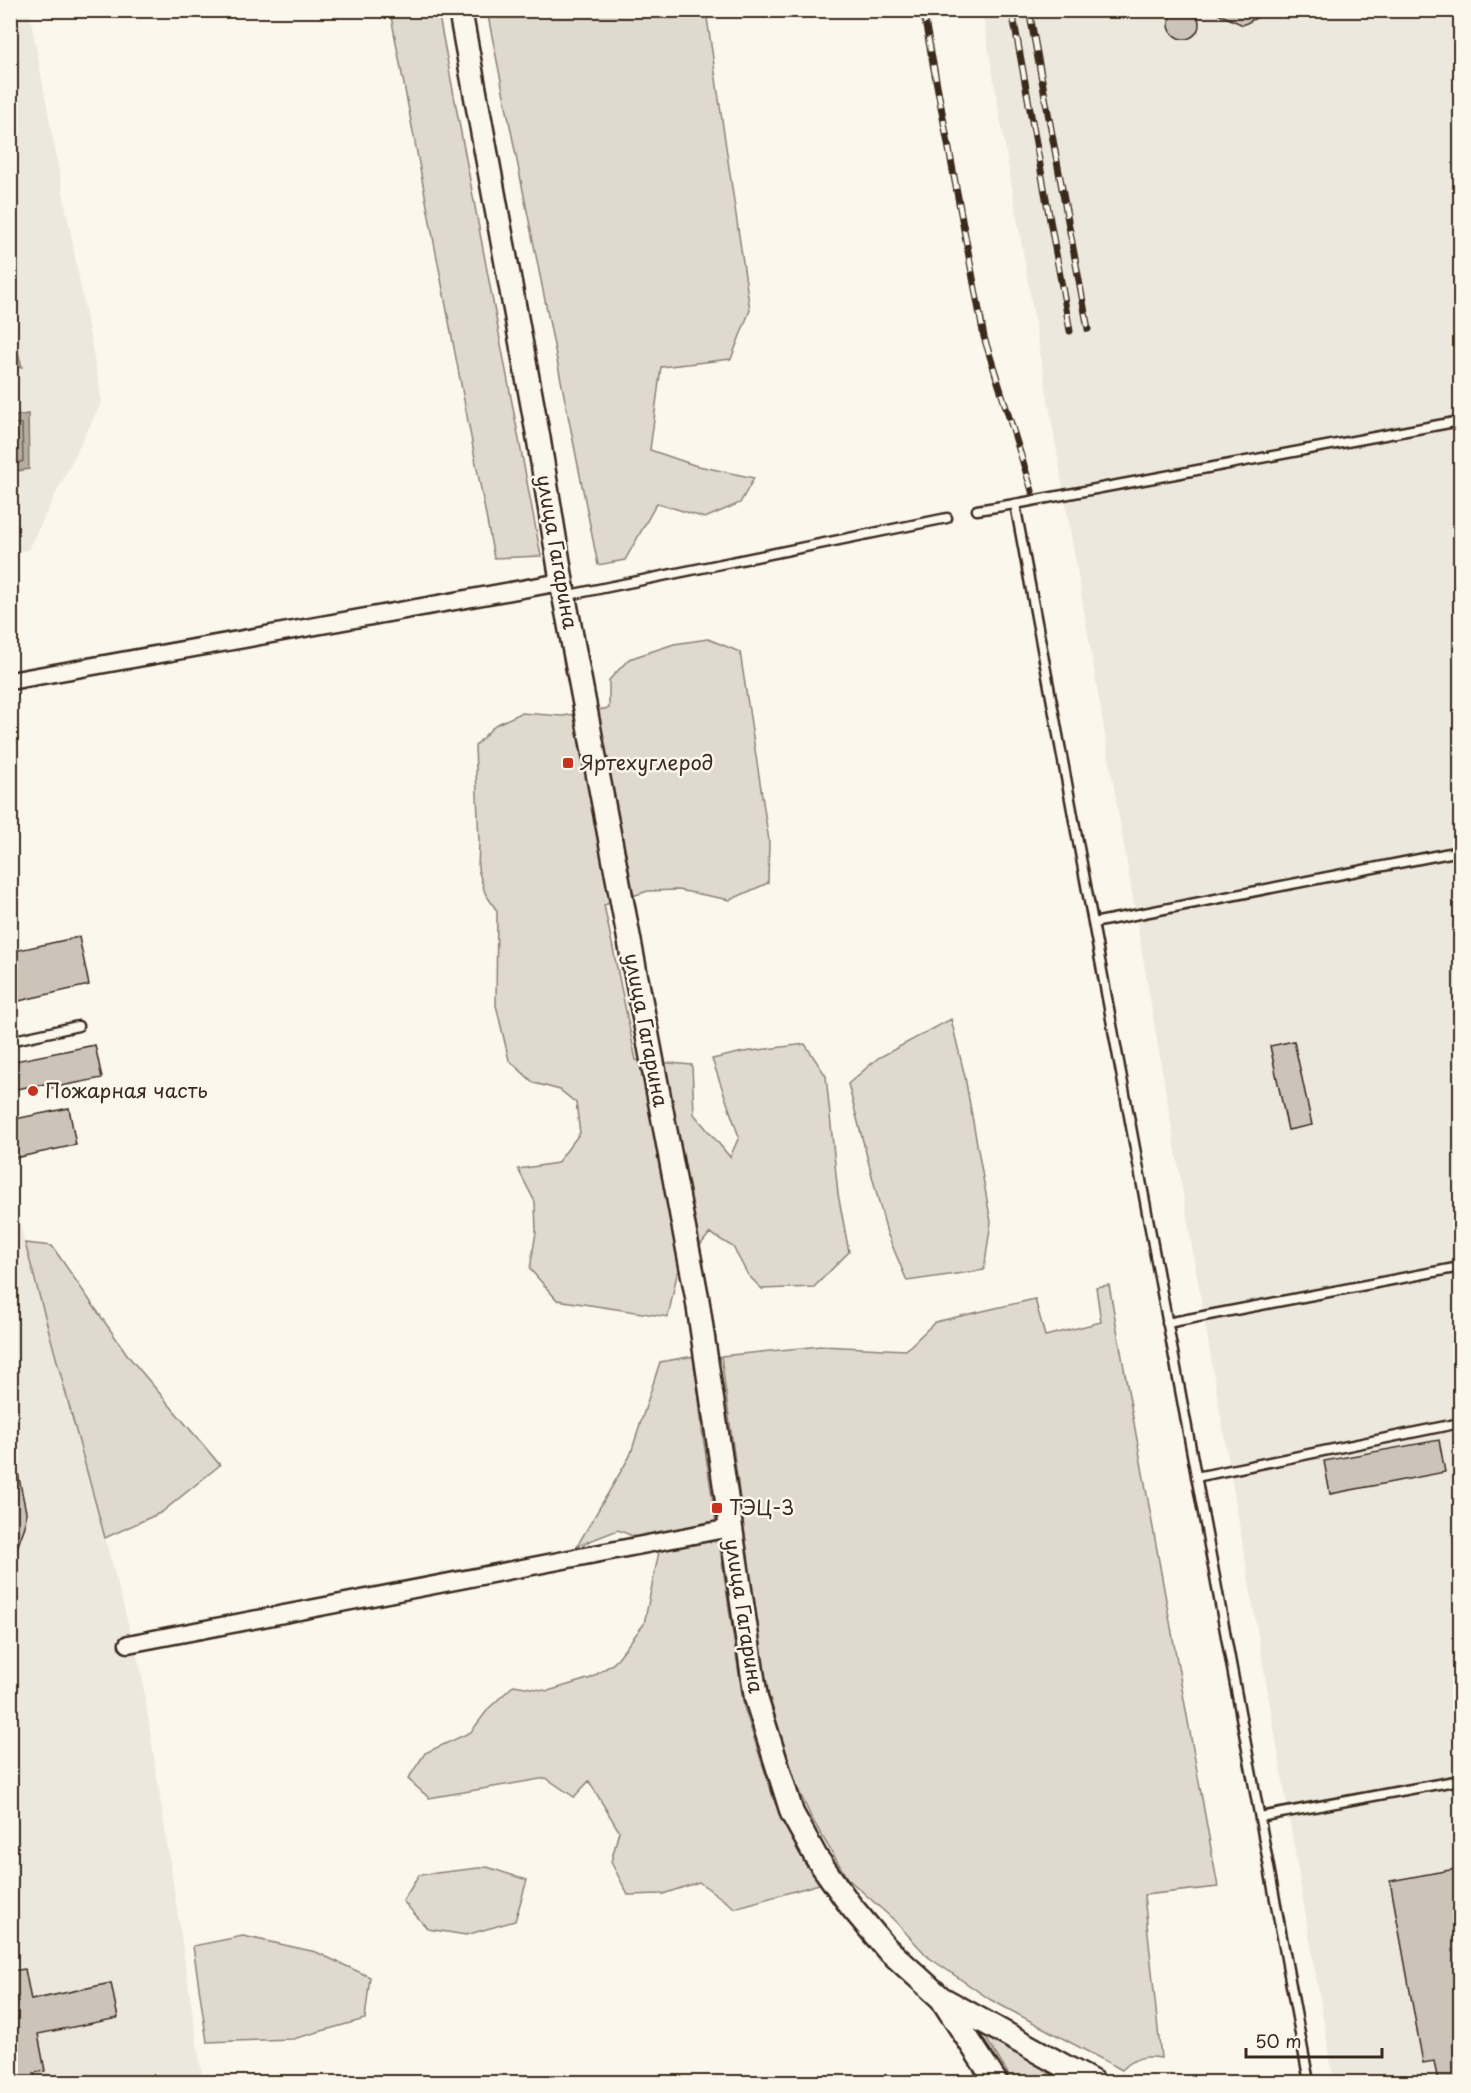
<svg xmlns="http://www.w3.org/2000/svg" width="1471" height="2093" viewBox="0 0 1471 2093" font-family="'Playpen Sans',sans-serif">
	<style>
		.built { fill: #ede8dd }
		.green { fill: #dfd9ce; stroke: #8d8276; stroke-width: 1.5 }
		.water { fill: #b6aea2; stroke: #85796d; stroke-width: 1.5 }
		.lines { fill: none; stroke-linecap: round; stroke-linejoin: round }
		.shore { stroke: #6c5f53; stroke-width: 1.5 }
		.building { fill: #ccc4b9; stroke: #3b2a1e; stroke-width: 1.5 }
		.lane-casing { stroke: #3b2a1e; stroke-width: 13 }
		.street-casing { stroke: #3b2a1e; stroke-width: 21 }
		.secondary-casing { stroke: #3b2a1e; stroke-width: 27 }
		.lane { stroke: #fbf7ec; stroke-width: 8 }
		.street { stroke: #fbf7ec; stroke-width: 16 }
		.secondary { stroke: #fbf7ec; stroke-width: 22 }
		.rail-casing { stroke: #3b2a1e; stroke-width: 7 }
		.rail { stroke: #fbf7ec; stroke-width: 4.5; stroke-dasharray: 14; stroke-linecap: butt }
		.poi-dot { fill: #c8321e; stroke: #fbf7ec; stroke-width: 2 }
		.labels { text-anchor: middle; stroke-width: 5; stroke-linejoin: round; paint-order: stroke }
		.street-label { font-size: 20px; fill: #3b2a1e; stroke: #fbf7ec }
		.poi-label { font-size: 20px; fill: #3b2a1e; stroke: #fbf7ec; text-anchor: start }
	</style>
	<rect width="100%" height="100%" fill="#fbf7ec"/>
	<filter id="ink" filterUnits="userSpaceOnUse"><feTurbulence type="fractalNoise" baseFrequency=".0167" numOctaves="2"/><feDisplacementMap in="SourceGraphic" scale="12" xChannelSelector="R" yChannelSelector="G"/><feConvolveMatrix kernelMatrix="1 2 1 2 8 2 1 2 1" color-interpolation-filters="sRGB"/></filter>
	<g filter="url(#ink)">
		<!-- built -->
		<path class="built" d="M29 10 102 401 28 550 11 553 10 11Z
			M982 11H1460V2082H1334Z
			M10 1199H13L141 1671 203 2082H11Z"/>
		<!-- green -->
		<path class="green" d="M390 11H438L541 556 494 558Z
			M487 11H706L750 310 731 359 661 367 650 450 694 465 754 478 740 503 705 518 657 503 625 560 598 565Z
			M708 639 740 652 769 841 768 883 730 900 678 890 648 891 604 905 636 1060 692 1065 694 1114 730 1157 739 1137 712 1059 743 1052 805 1044 826 1076 838 1194 849 1252 814 1287 762 1289 748 1275 733 1247 710 1233 677 1274 668 1317 557 1300 530 1269 536 1232 535 1202 518 1169 557 1163 580 1133 576 1103 560 1090 534 1083 509 1060 496 1005 497 911 485 893 478 869 479 842 475 746 495 725 521 713 563 716 609 708V680L629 659 674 644Z
			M951 1019 965 1077 991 1222 984 1270 907 1281 887 1233 848 1084 878 1058Z
			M25 1243 52 1246 129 1357 220 1465 162 1512 105 1538Z
			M1109 1285 1218 1887 1144 1895 1161 2058C1143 2055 1134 2058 1122 2070L991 2000 928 1957 894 1920 847 1878 812 1819 797 1787 764 1680 721 1356 821 1346 906 1350 935 1322 1035 1299 1045 1336 1101 1322 1096 1287Z
			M695 1356 702 1430 744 1707 775 1803 794 1836 826 1882 735 1908 699 1882 663 1894 628 1895 611 1862 619 1831 589 1781 574 1797 546 1778 429 1798 408 1779 425 1753 471 1732 489 1708 514 1685 548 1691 591 1678 614 1663 644 1624 660 1547 618 1530 577 1546 630 1456 660 1362Z
			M487 1867 527 1880 515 1921 466 1935 428 1929 403 1901 419 1875Z
			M243 1936 316 1952 370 1977 365 2019 293 2039 207 2042 193 1946Z
			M982 2032 1065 2082H1013Z"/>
		<!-- water -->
		<path class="water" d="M10 322 22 367 11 370H10Z
			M28 414 29 469 11 472V417Z"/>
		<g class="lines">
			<!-- shore -->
			<path class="shore" d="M10 423 22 424 23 461 10 466"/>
		</g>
		<!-- building -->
		<path class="building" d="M1169 24a15 15 0 1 1 30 0a15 15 0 1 1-30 0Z
			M1210 10H1271L1243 25Z
			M79 937 89 985 10 1003V952Z
			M1294 1041 1312 1125 1288 1130 1270 1046Z
			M95 1045 102 1078 51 1088 50 1083 10 1090V1062Z
			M69 1108 76 1145 10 1159V1120Z
			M1439 1440 1445 1472 1330 1494 1324 1461Z
			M10 1468H17L26 1512 25 1526 12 1562Z
			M1461 1868V2082H1438L1434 2061 1423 2063 1390 1881Z
			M25 1969 31 2000 111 1983 118 2018 38 2034 45 2071 34 2073 36 2082H10V1971Z"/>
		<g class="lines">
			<!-- lane casing -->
			<g class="lane-casing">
				<path id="lane" d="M977 510 1015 504
					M564 596 947 518
					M1093 923 1460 851
					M10 1041 78 1026
					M1167 1323 1460 1267
					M1196 1477 1460 1423
					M1260 1817 1460 1780
					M1309 2082 1015 504 1460 421"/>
			</g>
			<!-- street casing -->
			<g class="street-casing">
				<path id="street" d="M10 681 561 582
					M128 1644 730 1528"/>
			</g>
			<!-- secondary casing -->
			<g class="secondary-casing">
				<path id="secondary" d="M460 10 538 435 564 596 697 1297 756 1698 792 1813 816 1857 850 1905 886 1948 941 1998 1093 2082
					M943 2001 996 2082"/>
			</g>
			<!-- lane -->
			<use href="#lane" class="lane"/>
			<!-- street -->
			<use href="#street" class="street"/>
			<!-- secondary -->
			<use href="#secondary" class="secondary"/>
			<!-- rail casing -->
			<g class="rail-casing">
				<path id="rail" d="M923 10 984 337 1032 491
					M1012 10 1070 331
					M1029 10 1088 329"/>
			</g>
			<!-- rail -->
			<use href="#rail" class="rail"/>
		</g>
	</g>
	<!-- markers -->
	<g class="poi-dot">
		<rect x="562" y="757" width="12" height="12" rx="3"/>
		<circle cx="33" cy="1091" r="6"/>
		<rect x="711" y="1502" width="12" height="12" rx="3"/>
	</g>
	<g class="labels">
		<!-- street labels -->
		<g class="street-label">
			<text transform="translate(557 552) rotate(80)" y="7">улица Гагарина</text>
			<text transform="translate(646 1030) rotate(79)" y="7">улица Гагарина</text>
			<text transform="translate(744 1616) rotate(81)" y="7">улица Гагарина</text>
		</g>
		<!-- poi labels -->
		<g class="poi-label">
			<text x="580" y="770">Яртехуглерод</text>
			<text x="45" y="1098">Пожарная часть</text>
			<text x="729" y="1515">ТЭЦ-3</text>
		</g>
	</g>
	<!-- margin -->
	<rect width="1471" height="2093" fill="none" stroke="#fbf7ec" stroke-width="36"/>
	<rect x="18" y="18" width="1435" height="2057" fill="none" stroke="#3b2a1e" stroke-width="2" filter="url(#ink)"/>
	<!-- scale -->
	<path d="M1246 2048v9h136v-9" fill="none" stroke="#3b2a1e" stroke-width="3"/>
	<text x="1255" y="2048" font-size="18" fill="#3b2a1e" stroke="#fbf7ec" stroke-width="4.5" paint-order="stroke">50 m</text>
</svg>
